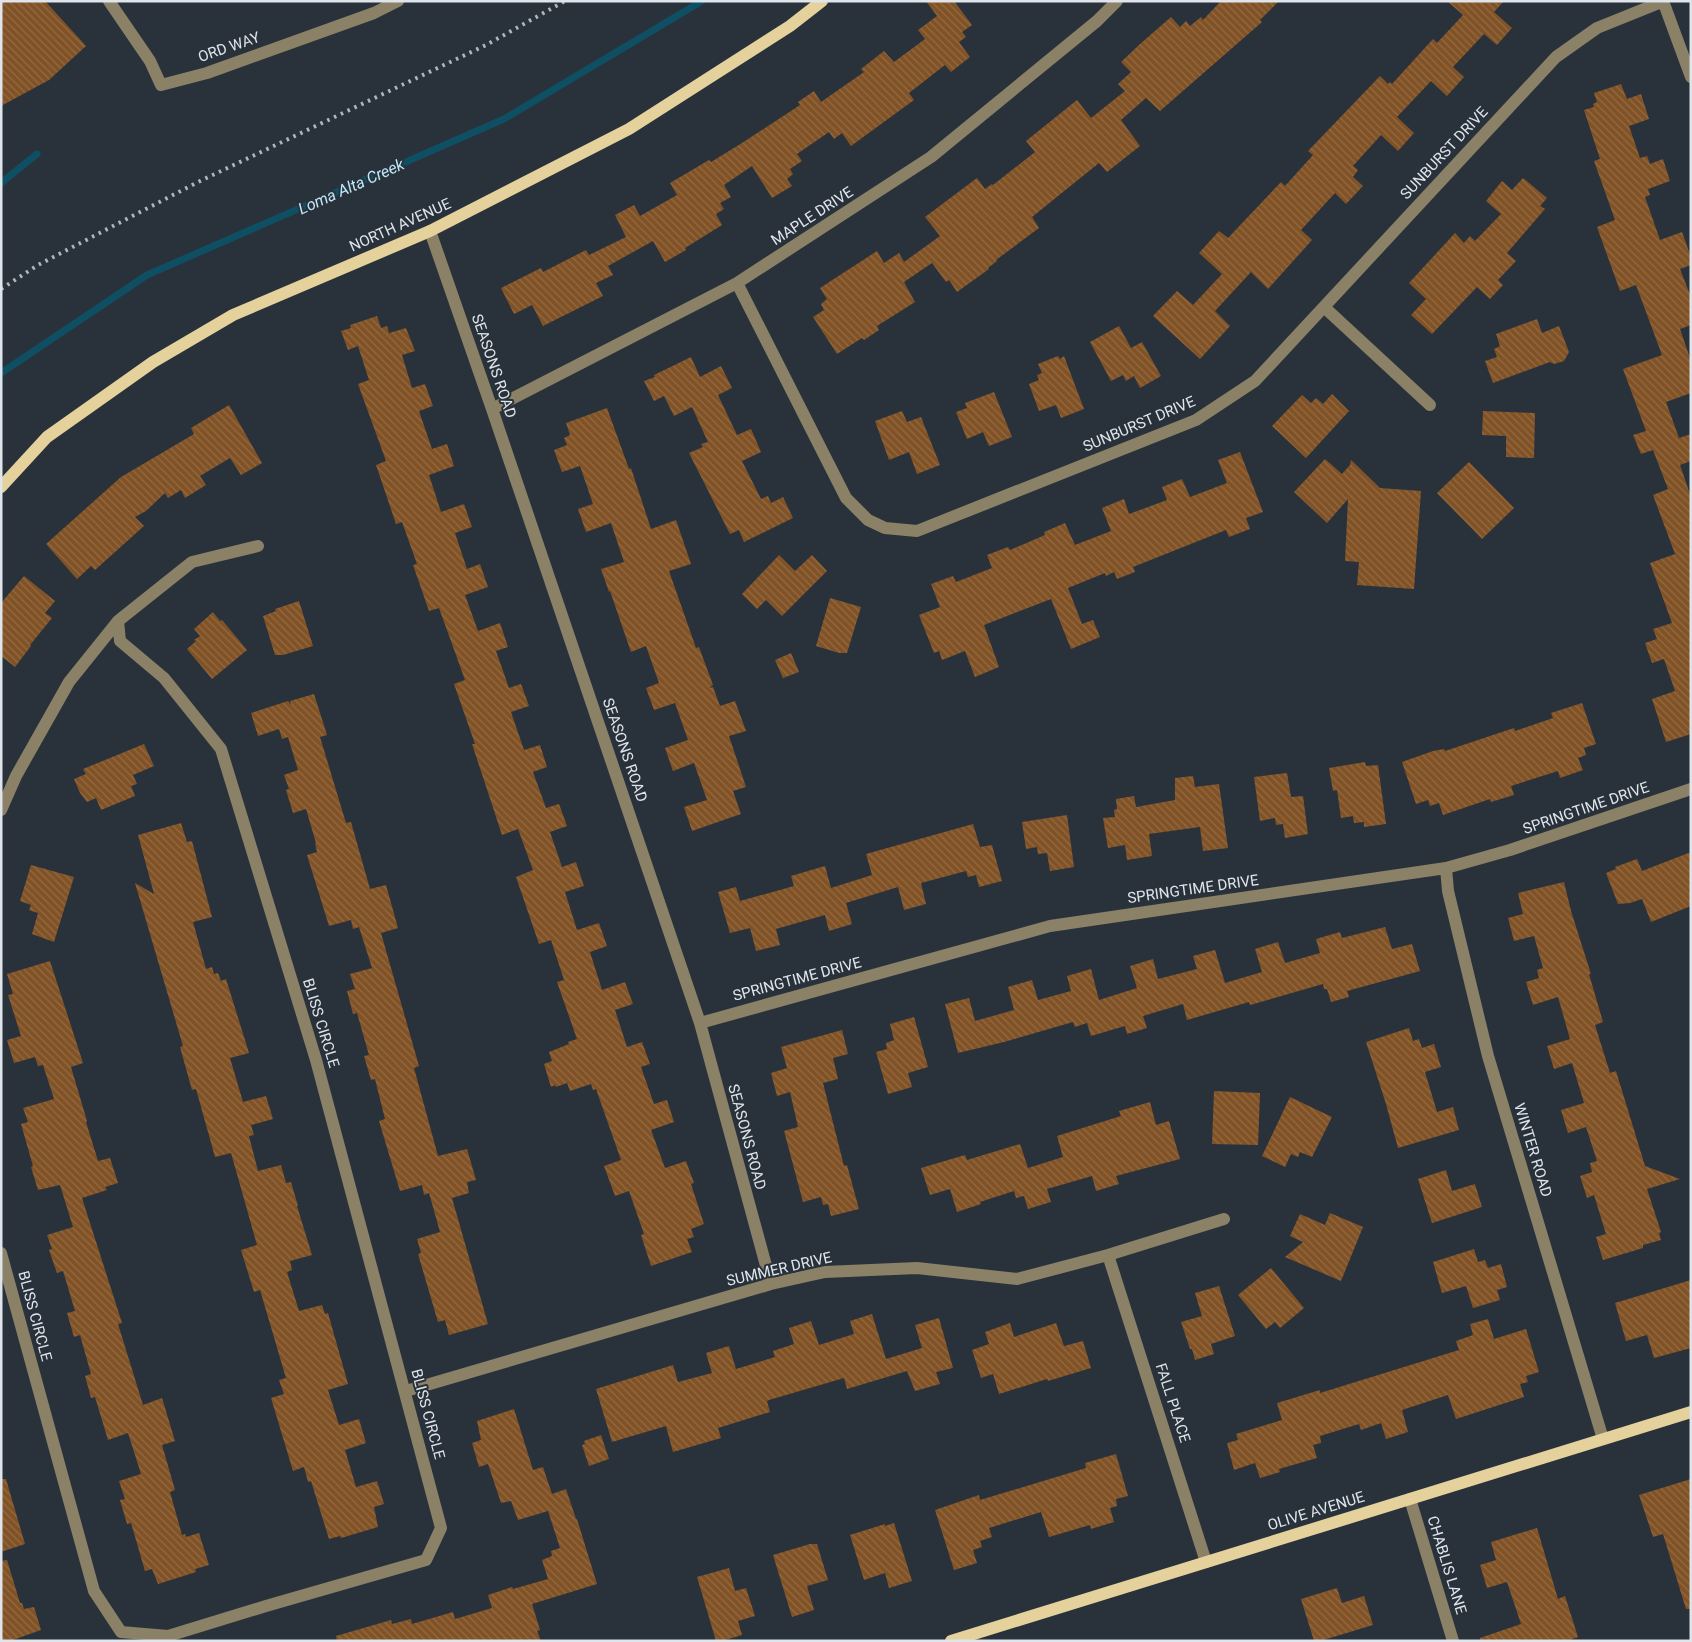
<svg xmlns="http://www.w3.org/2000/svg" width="1692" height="1642" viewBox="0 0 1692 1642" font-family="Roboto,sans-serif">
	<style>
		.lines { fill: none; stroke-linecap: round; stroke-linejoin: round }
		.stream { stroke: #0f4f63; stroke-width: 7 }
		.building { fill: url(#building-back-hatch) }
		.minor { stroke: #8b8167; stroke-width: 12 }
		.major { stroke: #e5d19b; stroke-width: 12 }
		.rail { stroke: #afb6bd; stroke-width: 4; stroke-dasharray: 2.5 5; stroke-linecap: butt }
		.labels { text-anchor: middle; stroke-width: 4; stroke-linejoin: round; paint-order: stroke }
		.street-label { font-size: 15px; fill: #dfe5eb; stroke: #29323b }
		.water-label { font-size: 16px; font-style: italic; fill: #c0e8f8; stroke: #29323b }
	</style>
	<defs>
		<pattern id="building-back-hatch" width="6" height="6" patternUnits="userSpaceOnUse" patternTransform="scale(1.25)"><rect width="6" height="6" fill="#815225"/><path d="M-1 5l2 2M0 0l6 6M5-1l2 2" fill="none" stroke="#926b45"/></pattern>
	</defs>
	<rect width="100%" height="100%" fill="#29323b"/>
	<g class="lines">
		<!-- stream -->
		<path class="stream" d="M1 183 37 154
			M1 373 147 275 504 119 702 1"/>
	</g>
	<!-- building -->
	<path class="building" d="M1 1H45L86 46 49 80 1 106Z
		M926 1H954L972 25 962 32 966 37 959 42 970 57 951 72 945 65 909 93 914 100 851 146 842 133 834 139 829 132 797 154 802 161 790 169 793 174 787 179 792 186 772 198 752 166 724 185 731 197 720 203 724 209 716 214 722 225 685 248 686 250 665 262 653 241 608 266 613 275 596 283 603 296 543 326 532 305 514 314 501 288 541 268 543 272 586 250 589 255 626 237 615 215 634 205 640 216 677 195 670 183 709 160 711 162 742 143 800 105 798 102 814 91 821 102 864 72 861 69 884 51 894 62 925 39 918 30 937 16Z
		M1221 1H1279L1260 20 1262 22 1160 111 1146 98 1121 120 1140 146 1107 172 1099 163 1032 217 1039 228 996 260 997 261 988 268 989 269 957 292 949 280 946 282 932 263 904 282 915 302 877 326 879 330 864 340 862 338 837 354 813 317 824 310 821 304 827 299 820 288 877 251 884 263 899 253 904 262 940 236 925 217 977 178 985 189 992 184 993 185 1035 152 1026 141 1077 100 1091 118 1125 91 1118 84 1131 72 1121 62 1140 44 1171 17 1180 27 1186 21 1190 26 1201 17 1203 20Z
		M1447 1H1504L1494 12 1512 28 1497 45 1484 34 1453 67 1464 77 1447 96 1431 81 1397 117 1414 133 1398 151 1381 135 1353 166 1358 170 1353 177 1363 186 1346 204 1335 193 1301 230 1312 240 1268 289 1251 272 1215 311 1230 326 1200 359 1153 316 1177 291 1193 305 1222 274 1199 253 1219 231 1228 238 1281 182 1285 186 1313 155 1308 151 1380 76 1388 84 1390 82 1392 84 1433 39 1437 43 1463 15Z
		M1621 84 1627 99 1641 94 1649 119 1629 126 1640 158 1647 156 1650 164 1663 159 1670 181 1648 189 1650 195 1645 197 1660 240 1682 232 1691 257V265L1680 269 1691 297V325L1680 329 1691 361V393L1666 402 1679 438 1691 434V461L1680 465 1691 497V734L1666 742 1652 699 1675 691 1664 659 1652 663 1645 643 1657 639 1653 629 1672 623 1650 563 1675 554 1653 495 1668 489 1653 450 1641 454 1633 435 1646 431 1623 369 1662 355 1636 285 1620 291 1597 227 1615 220 1594 161 1600 159 1584 110 1594 107 1593 104 1597 102 1594 93Z
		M1523 178 1547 198 1540 206 1545 209 1507 253 1516 261 1498 280 1503 285 1490 299 1477 287 1432 334 1411 315 1426 299 1409 283 1455 233 1464 243 1470 236 1475 241 1501 214 1486 201 1502 181 1512 190Z
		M377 316 381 328 387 326 389 333 406 328 415 351 402 355 412 388 425 384 433 406 419 411 432 449 447 444 454 466 429 475 441 512 464 504 472 527 455 533 467 569 480 564 488 587 465 595 478 631 500 623 508 647 496 651 509 688 521 684 529 706 511 712 524 750 540 745 547 767 533 772 546 808 559 804 567 826 550 832 562 867 576 862 584 886 565 892 577 930 599 923 607 946 590 952 602 990 625 982 633 1004 615 1010 627 1047 642 1042 650 1064 641 1067 654 1104 667 1100 674 1122 651 1130 665 1168 686 1161 694 1183 691 1184 704 1224 691 1229 694 1237 687 1239 692 1252 651 1266 641 1235 644 1234 629 1191 615 1196 604 1166 621 1160 596 1089 593 1090 591 1084 570 1091 567 1083 556 1087 555 1085 551 1087 544 1064 552 1061 549 1052 569 1044 568 1042 577 1039 557 982 564 980 551 940 539 944 516 877 533 870 518 829 502 835 472 744H475L454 684 465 680 439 608 429 611 413 565 417 564 402 522 396 524 376 465 386 461 358 384 369 380 358 346 348 350 341 331 351 328 350 325Z
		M1537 319 1542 333 1559 326 1569 352 1564 361 1554 364 1550 362 1493 383 1485 361 1497 357 1494 349 1500 346 1496 334Z
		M1119 326 1131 348 1142 342 1161 376 1140 388 1134 376 1126 381 1123 375 1111 381 1090 342Z
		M1058 356 1060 359 1064 356 1084 409 1061 418 1056 405 1039 411 1029 384 1039 380 1037 375 1042 373 1038 364Z
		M691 357 700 377 721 366 732 388 718 395 737 435 751 429 761 452 742 461 761 499 768 496 771 503 783 497 793 518 744 542 739 530 730 534 689 453 703 447 701 444 708 442 692 407 674 416 664 396 654 401 644 381 655 377 654 375Z
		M994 392 1012 437 989 446 983 432 967 439 956 412 967 408 965 403Z
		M1332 394 1349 411 1306 458 1272 426 1302 395 1311 403 1316 398 1323 404Z
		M229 405 262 463 241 475 230 458 200 476 206 485 185 498 181 490 168 498 165 493 146 511 135 517 144 526 95 570 91 566 77 579 46 544 121 477 194 434 191 428Z
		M607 408 629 469 631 468 651 529 676 520 691 564 669 571 696 648 699 647 713 685 709 688 713 687 720 706 735 701 746 731 729 736 746 787 733 791 741 814 692 831 684 807 707 800 694 763 673 771 665 748 688 740 675 703 654 710 646 688 659 683 646 646 631 652 610 591 609 592 601 569 624 562 611 523 586 532 578 509 593 504 580 466 562 472 554 450 567 445 564 438 570 435 566 423Z
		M902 411 907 422 921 417 940 465 917 474 909 452 889 460 875 421Z
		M1483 411 1535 413 1534 458 1506 457V436L1482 435Z
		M1240 452 1263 512 1246 518 1250 529 1229 537 1226 530 1133 567 1135 572 1117 579 1114 572 1106 576 1105 573 1068 588 1082 624 1093 620 1100 637 1071 649 1051 599 984 625 999 667 975 677 965 651 942 660 939 651 934 653 919 615 940 607 931 584 953 576 956 582 992 568 987 555 1008 547 1010 550 1045 535 1044 532 1065 523 1075 545 1111 531 1102 508 1124 499 1129 514 1167 500 1162 487 1182 479 1190 497 1227 483 1218 460Z
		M1325 459 1342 474 1350 465 1351 460 1380 488 1421 491 1414 589 1357 585 1359 562 1345 561 1348 499 1327 523 1294 492Z
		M1469 462 1514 508 1482 539 1437 493Z
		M779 555 795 571 812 555 827 571 782 616 766 600 757 609 742 594Z
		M24 576 55 601 45 613 52 618 30 645 31 646 15 667 1 656V603Z
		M830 598 861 607 847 653H839L816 646Z
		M299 601 313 646 283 655H275L263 616 276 611 275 609Z
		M213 612 220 621 222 620 247 650 212 679 187 649 196 641 194 640 200 636 194 629Z
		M791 653 799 672 783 678 775 660Z
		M314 694 327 735 320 737 346 823 351 822 370 889 386 885 398 928 381 933 419 1066 414 1068 438 1156 467 1149 476 1180 467 1182 469 1193 452 1198 488 1324 449 1335 445 1320 438 1322 418 1254 421 1253 417 1239 440 1232 429 1193 424 1195 422 1185 400 1191 379 1121 385 1119 375 1079 371 1080 364 1056 369 1055 357 1013 353 1014 347 991 355 989 350 974 372 968 359 927 353 929 351 920 329 926 307 855 317 852 315 843H316L306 809 293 813 286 790 289 789 284 775 298 770 288 737 282 739 279 729 258 736 251 713 288 701 291 705 290 701Z
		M1582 703 1596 744 1584 748 1586 755 1578 758 1583 770 1560 778 1558 771 1511 786 1514 795 1491 802 1490 799 1443 815 1439 803 1430 806 1428 800 1416 804 1402 762 1433 751 1444 749 1445 751 1514 728 1515 731 1553 718 1551 713Z
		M144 744 154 766 133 775 137 784 131 786 135 796 101 810 96 798 87 802 80 793 74 779 86 774 83 769Z
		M1365 762 1366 766 1378 765 1386 824 1364 827V822L1354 823 1353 816 1341 818 1337 790 1333 791 1329 768Z
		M1287 773 1291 797 1303 796 1308 834 1285 838 1283 824 1276 825 1275 818 1260 821 1254 777Z
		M1193 776 1195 787 1219 784 1228 848 1203 851 1200 827 1149 834 1152 856 1127 860 1125 845 1108 848 1103 818 1115 817 1114 810 1117 809 1116 799 1134 796 1136 807 1175 800V778Z
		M1067 815 1074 867 1050 871 1047 853 1038 854 1037 847 1026 849 1022 822Z
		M181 823 187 842 192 841 212 917 193 922 206 969 212 967 214 974 218 973 221 981 226 979 249 1053 230 1058 243 1102 266 1096 273 1119 251 1125 254 1135 249 1136 258 1171 281 1165 286 1183 291 1182 298 1206H297L312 1255 290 1261 292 1270 287 1272 299 1311 322 1305 325 1314 328 1313 348 1384 328 1390 339 1425 359 1419 366 1443 345 1450 356 1487 377 1481 384 1504 374 1507 378 1527 341 1538 340 1536 329 1539 311 1481 308 1482 304 1467 293 1471 271 1398 284 1394 279 1380 286 1378 260 1290 254 1292 241 1250 257 1245 231 1153 215 1157 196 1089 192 1090 180 1047 183 1046 135 883 154 894 138 835Z
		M973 824 980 847 992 845 1002 881 979 887 976 875 968 877 966 871 921 883 926 904 904 910 898 887 846 903 852 924 829 931 825 915 776 929 780 945 756 951 750 928 730 933 718 892 736 887 740 901 794 886 791 876 825 866 831 888 872 875 866 854Z
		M1691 852V906L1651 922 1642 899 1630 903 1618 904 1606 873 1616 869 1615 867 1637 859 1642 871Z
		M31 865 74 877 54 942 32 934 38 913 29 910 31 905 20 901Z
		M1564 882 1571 911 1591 974H1589L1603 1022 1595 1025 1610 1073 1616 1071 1645 1166 1680 1179 1647 1189 1661 1232 1659 1233 1661 1240 1643 1245V1248L1603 1260 1596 1237 1606 1234 1594 1195 1587 1198 1580 1176 1592 1172 1590 1163 1597 1161 1586 1127 1568 1133 1561 1110 1584 1103 1572 1063 1554 1069 1547 1046 1570 1039 1558 997 1533 1005 1526 982 1539 978 1537 970 1543 968 1534 936 1514 941 1508 918 1523 914 1518 893Z
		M1385 927 1392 949 1412 944 1420 971 1347 991 1349 997 1331 1002 1327 989H1324L1323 984 1250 1005 1249 1002 1187 1020 1183 1004 1143 1016 1147 1028 1127 1034 1125 1026 1091 1036 1087 1023 1075 1027 1073 1022 1004 1042 958 1053 945 1004 969 998 975 1021 1014 1010 1008 987 1032 980 1038 1000 1071 991 1067 976 1091 969 1099 1000 1137 988 1130 966 1153 959 1158 979 1197 969 1193 956 1215 950 1225 983 1262 972 1255 949 1278 942 1285 963 1320 953 1316 939 1340 932 1342 938Z
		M50 961 83 1063 71 1067 87 1121 86 1122 98 1161 110 1158 118 1183 105 1187 107 1190 82 1198 122 1323 118 1324 143 1405 162 1398 175 1441 162 1445 175 1490 170 1492 182 1535 185 1534 186 1537 199 1533 209 1565 195 1569 196 1572 158 1584 152 1569 145 1571 131 1523 127 1524 120 1500 125 1499 119 1481 141 1474 128 1433 108 1440 95 1397 91 1398 85 1376 91 1374 80 1335 74 1337 67 1313 75 1311 63 1271 57 1273 49 1250 52 1249 47 1235 73 1227 60 1185 38 1190 31 1167 33 1166 21 1124 28 1122 23 1108 54 1099 43 1065 38 1066 35 1057 14 1063 7 1040 21 1036 8 995 13 994 7 974Z
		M914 1017 928 1067 908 1073 912 1087 888 1094 876 1052 887 1049 886 1043 894 1040 890 1024Z
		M1409 1028 1413 1041 1419 1039 1422 1048 1434 1044 1441 1067 1425 1072 1437 1112 1453 1107 1459 1130 1398 1148 1386 1104 1366 1042Z
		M842 1030 848 1054 833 1058 838 1079 823 1083 844 1166 847 1165 859 1209 831 1216 828 1204 823 1205 821 1197 803 1202 784 1131 798 1127 790 1092 777 1096 771 1073 787 1068 781 1047Z
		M1214 1091 1260 1093 1258 1145 1212 1144Z
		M1290 1097 1332 1117 1312 1157 1300 1152 1298 1157 1291 1154 1285 1167 1262 1156Z
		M1150 1102 1156 1125 1169 1121 1180 1159 1116 1176 1119 1184 1096 1191 1092 1176 1047 1189 1051 1202 1028 1209 1024 1196 1016 1198 1014 1191 980 1202 981 1204 957 1212 950 1189 930 1195 921 1168 965 1155 967 1160 1020 1144 1028 1168 1063 1157 1057 1136 1121 1116 1119 1111Z
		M1446 1170 1452 1191 1475 1184 1482 1207 1432 1223 1418 1179Z
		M1330 1213 1363 1227 1341 1281 1285 1257 1303 1242 1290 1236 1300 1214 1325 1225Z
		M1474 1249 1478 1262 1485 1260 1488 1268 1501 1264 1507 1287 1497 1290 1500 1300 1473 1308 1466 1286 1442 1293 1433 1262Z
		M1271 1268 1304 1308 1280 1328 1275 1322 1266 1329 1238 1295Z
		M1691 1280V1348L1654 1358 1647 1335 1626 1341 1615 1303Z
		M1219 1286 1235 1336 1211 1344 1214 1354 1195 1360 1192 1349H1190L1181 1322 1202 1316 1195 1293Z
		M872 1314 886 1359 922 1348 915 1325 939 1318 953 1368 936 1372 940 1384 915 1391 907 1371 847 1389 844 1378 769 1400 767 1401 770 1412 718 1428 721 1438 673 1452 666 1426 612 1442 596 1389 673 1365 678 1382 712 1373 706 1353 729 1346 736 1369 775 1357 773 1351 794 1344 789 1328 811 1321 819 1345 854 1334 850 1321Z
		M1488 1319 1494 1339 1526 1329 1539 1372 1526 1376 1528 1382 1520 1384 1524 1397 1456 1419 1448 1395 1402 1410 1408 1432 1386 1439 1381 1423 1361 1430 1359 1424 1320 1436 1321 1443 1313 1445 1317 1458 1279 1469 1280 1472 1260 1478 1255 1463 1234 1470 1227 1443 1238 1440 1236 1434 1282 1420 1277 1403 1320 1390V1393L1459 1350 1456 1341 1473 1335 1470 1324Z
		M1010 1323 1014 1337 1056 1323 1064 1346 1083 1341 1091 1368 1048 1381 1047 1379 999 1394 993 1374 981 1378 972 1350 989 1344 985 1332Z
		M514 1409 533 1470 543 1467 552 1494 566 1489 576 1519H577L597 1584 532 1604 540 1630 537 1631 541 1641H337L336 1636 391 1620 392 1624 411 1619 412 1624 453 1612 455 1619 492 1608 488 1595 512 1587 513 1589 548 1579 542 1560 552 1556 551 1551 560 1548 548 1511 518 1520 511 1501 501 1503 488 1464 479 1467 472 1443 481 1440 477 1421Z
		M601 1435 609 1459 589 1466 582 1445 585 1444 584 1441Z
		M1116 1454 1128 1496 1116 1499 1117 1506 1110 1508 1114 1522 1091 1529 1090 1525 1049 1537 1041 1512 989 1528 992 1537 980 1541 982 1547 973 1550 977 1563 954 1570 935 1510 979 1495 980 1500 1086 1468 1085 1463Z
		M1 1479H6L25 1544 1 1552Z
		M1691 1479V1609H1686L1663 1534 1653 1537 1639 1495Z
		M894 1523 912 1581 889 1588 885 1573 864 1580 850 1535 885 1524V1526Z
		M1537 1528 1558 1599 1565 1596 1578 1637 1567 1641H1480V1638L1521 1624 1507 1582 1487 1588 1480 1565 1496 1560 1491 1542Z
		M810 1544H817L828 1580 807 1586 814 1610 792 1617 773 1555Z
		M7 1560 20 1603H22L24 1609 34 1607 41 1630 10 1641H1V1561Z
		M729 1568 735 1591 746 1588 755 1616 738 1621 742 1635 722 1641H716L697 1577Z
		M1337 1588 1342 1603 1364 1596 1373 1625 1320 1641H1314L1301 1599Z"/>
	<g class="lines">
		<!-- minor -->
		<path class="minor" d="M109 1 150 61 161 85 207 73 374 13 398 1
			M1663 1 1691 77
			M430 231 492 409 700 1023 771 1284
			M737 283 846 498 868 520 885 528 917 531 1196 420 1255 381 1556 57 1597 28 1664 1
			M1324 307 1430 405
			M492 409 737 283 931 157 1097 21 1117 1
			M1 810 16 776 69 682 118 621 192 562 258 546
			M1446 868 1448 891 1488 1056 1603 1439
			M700 1023 1050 926 1446 868 1510 850 1691 789
			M1 1253 94 1591 121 1632 168 1636 266 1606 426 1560 441 1528 316 1060 221 749 164 678 120 641 118 621
			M1108 1255 1206 1562
			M406 1391 771 1284 825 1272 917 1268 1017 1279 1108 1255 1224 1219
			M1410 1499 1453 1641"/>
		<!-- major -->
		<path class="major" d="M1 487 47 437 153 362 233 315 430 231 629 129 790 26 822 1
			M951 1641 1691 1412"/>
		<!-- rail -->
		<path class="rail" d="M1 289 38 265 198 182 486 45 565 1"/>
	</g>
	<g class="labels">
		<!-- street labels -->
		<g class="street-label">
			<text transform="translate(229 47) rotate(-19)" y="5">ORD WAY</text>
			<text transform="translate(1444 153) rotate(-47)" y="5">SUNBURST DRIVE</text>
			<text transform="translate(812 216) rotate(-33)" y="5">MAPLE DRIVE</text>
			<text transform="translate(400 225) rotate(-24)" y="5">NORTH AVENUE</text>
			<text transform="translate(494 366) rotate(71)" y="5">SEASONS ROAD</text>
			<text transform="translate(1139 424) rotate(-23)" y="5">SUNBURST DRIVE</text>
			<text transform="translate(625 750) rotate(71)" y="5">SEASONS ROAD</text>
			<text transform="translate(1586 808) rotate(-19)" y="5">SPRINGTIME DRIVE</text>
			<text transform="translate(1193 889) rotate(-8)" y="5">SPRINGTIME DRIVE</text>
			<text transform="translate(797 979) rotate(-15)" y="5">SPRINGTIME DRIVE</text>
			<text transform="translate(321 1023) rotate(73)" y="5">BLISS CIRCLE</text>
			<text transform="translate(747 1137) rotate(75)" y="5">SEASONS ROAD</text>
			<text transform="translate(1533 1150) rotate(73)" y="5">WINTER ROAD</text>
			<text transform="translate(779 1269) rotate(-13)" y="5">SUMMER DRIVE</text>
			<text transform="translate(35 1316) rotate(75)" y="5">BLISS CIRCLE</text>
			<text transform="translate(1173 1403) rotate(72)" y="5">FALL PLACE</text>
			<text transform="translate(428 1414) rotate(75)" y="5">BLISS CIRCLE</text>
			<text transform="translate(1316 1511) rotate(-17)" y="5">OLIVE AVENUE</text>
			<text transform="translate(1447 1565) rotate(73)" y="5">CHABLIS LANE</text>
		</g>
		<!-- water labels -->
		<g class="water-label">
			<text transform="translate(351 186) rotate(-24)" y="6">Loma Alta Creek</text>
		</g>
	</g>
	<!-- border -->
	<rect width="1692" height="1642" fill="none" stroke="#dfe5eb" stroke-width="5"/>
</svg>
